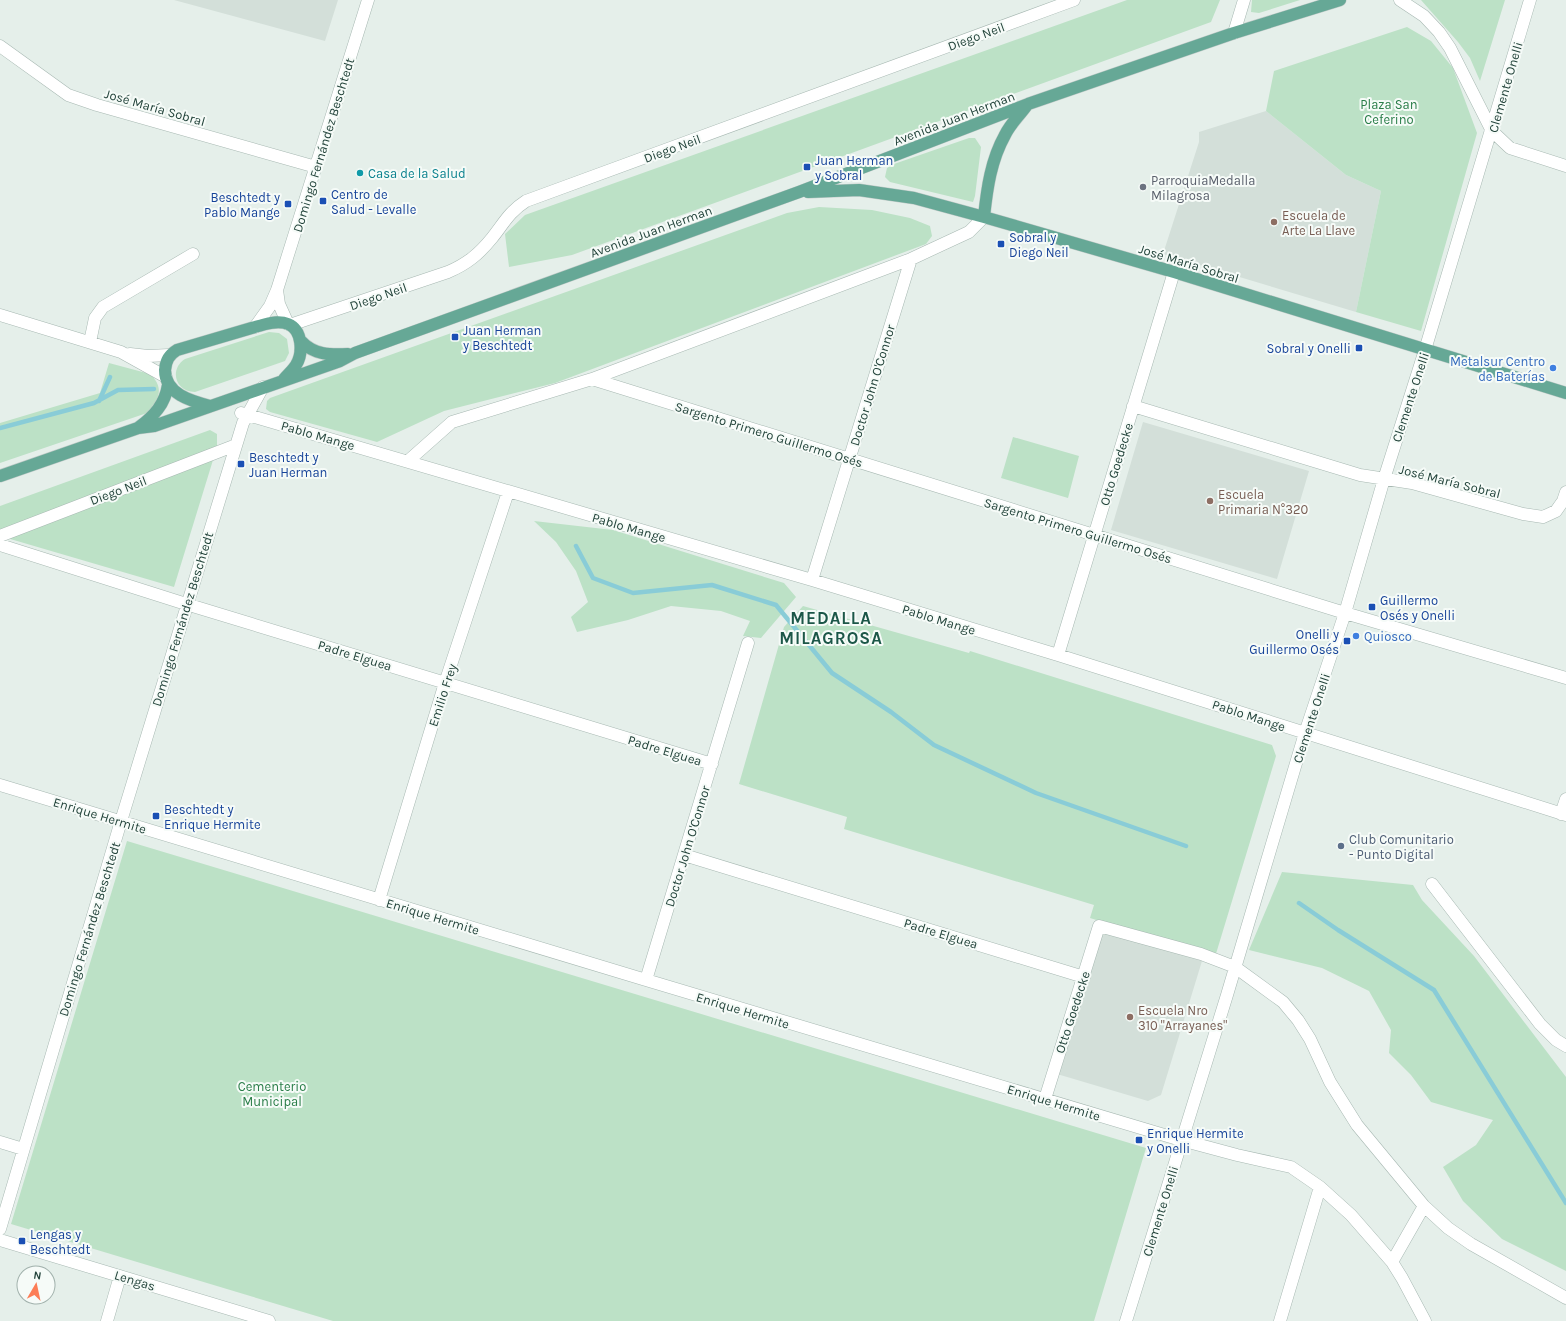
<svg xmlns="http://www.w3.org/2000/svg" width="1566" height="1321" viewBox="0 0 1566 1321" font-family="Karla,sans-serif">
	<style>
		.built { fill: #d3dfd9 }
		.green { fill: #bce1c6 }
		.lines { fill: none; stroke-linecap: round; stroke-linejoin: round }
		.stream { stroke: #89ccd7; stroke-width: 4.5 }
		.minor-casing { stroke: #a7b8b2; stroke-width: 13 }
		.major-casing { stroke: #c1cac8; stroke-width: 13 }
		.minor { stroke: #fff; stroke-width: 12 }
		.major { stroke: #66a896; stroke-width: 12 }
		.transit-dot { fill: #1a4fb4; stroke: #f6fbf8; stroke-width: 1.5 }
		.culture-dot { fill: #0f9aa8; stroke: #f6fbf8; stroke-width: 1.5 }
		.worship-dot { fill: #6b7280; stroke: #f6fbf8; stroke-width: 1.5 }
		.education-dot { fill: #8d6e63; stroke: #f6fbf8; stroke-width: 1.5 }
		.shop-dot { fill: #3f7fe0; stroke: #f6fbf8; stroke-width: 1.5 }
		.service-dot { fill: #5c6f8a; stroke: #f6fbf8; stroke-width: 1.5 }
		.labels { text-anchor: middle; stroke-width: 4; stroke-linejoin: round; paint-order: stroke }
		.street-label { font-size: 13px; fill: #22433a; stroke: #f6fbf8 }
		.park-label { font-size: 13px; fill: #297d48; stroke: #f6fbf8 }
		.transit-label { font-size: 13px; fill: #164399; stroke: #f6fbf8; text-anchor: start }
		.culture-label { font-size: 13px; fill: #0d838f; stroke: #f6fbf8; text-anchor: start }
		.worship-label { font-size: 13px; fill: #5b616d; stroke: #f6fbf8; text-anchor: start }
		.education-label { font-size: 13px; fill: #785e54; stroke: #f6fbf8; text-anchor: start }
		.shop-label { font-size: 13px; fill: #366cbe; stroke: #f6fbf8; text-anchor: end }
		.service-label { font-size: 13px; fill: #4e5e75; stroke: #f6fbf8; text-anchor: start }
		.district-label { font-size: 17px; font-weight: bold; letter-spacing: 1px; fill: #1c5748; stroke: #f6fbf8 }
	</style>
	<rect width="100%" height="100%" fill="#e5efea"/>
	<!-- built -->
	<path class="built" d="M174 0H338L325 41Z
		M1266 111 1346 175 1381 191 1356 312 1163 254 1199 142V132Z
		M1143 422 1309 471 1277 579 1111 530Z
		M1102 930 1202 961 1161 1095 1148 1101 1057 1074Z"/>
	<!-- green -->
	<path class="green" d="M1127 0H1220L1211 22 572 255 509 267 505 234 525 215Z
		M1252 0H1300L1259 13 1251 12Z
		M1421 0H1505L1480 81 1470 58 1458 42Z
		M1407 27 1431 41 1453 68 1477 133 1421 331 1356 312 1381 191 1346 175 1266 111 1274 71Z
		M969 138H975L981 147 975 196 973 202 890 182 885 177 887 168 894 164Z
		M819 207 872 210 910 218 930 226 932 236 926 244 555 383 444 411 377 442 270 412 266 409 267 401 270 398 787 213Z
		M269 332 279 333 287 339 289 353 285 361 195 392C175 392 169 369 185 359Z
		M109 363 150 374C165 388 159 400 147 413L0 463V423L100 393Z
		M210 430 217 434V447L174 587 0 536V506Z
		M1013 437 1079 456 1068 498 1001 478Z
		M534 521 613 530 784 583 796 597 761 638 743 636 750 621 721 611 671 606 628 620 577 632 571 617 588 602 576 571 556 542Z
		M803 606 969 653 970 651 1272 745 1276 756 1215 957 1090 918 1094 905 844 829 847 817 739 784 784 627Z
		M127 841 1146 1148 1094 1321H333L11 1224Z
		M1282 872 1413 885 1422 900 1474 956 1566 1077V1271L1502 1239 1463 1201 1443 1167 1476 1145 1493 1120 1431 1102 1411 1075 1389 1053 1391 1030 1369 991 1322 968 1249 950Z"/>
	<g class="lines">
		<!-- stream -->
		<path class="stream" d="M99 401 110 377
			M0 428 94 403 118 390 154 389
			M576 546 593 578 633 593 712 585 776 605 832 673 891 712 934 745 1036 793 1186 846
			M1299 903 1338 930 1434 990 1566 1203"/>
		<!-- minor casing -->
		<g class="minor-casing">
			<path id="minor" d="M1400 0 1424 16 1439 32 1450 48 1492 131 1510 148 1566 166
				M1234 33 1244 0
				M0 46 68 95 97 105 316 167
				M277 290 279 304 288 324
				M0 315 121 352 166 377
				M290 325 448 272C467 264 479 254 492 238 504 223 509 212 526 201L1074 0
				M255 327 270 306 277 290 368 0
				M90 342 95 318 103 307 193 254
				M130 354 148 356 169 355
				M592 379 1345 613 1566 678
				M1133 406 1360 475 1412 483 1523 514 1543 517 1556 511 1563 501 1566 492
				M241 413 812 580 1058 655 1566 815
				M408 461 452 422 592 379 911 259 969 232 984 217
				M0 536 236 445
				M0 545 186 604 712 764
				M812 580 911 259
				M1058 655 1174 272
				M0 785 646 980 1181 1140 1237 1155 1291 1167 1320 1187 1351 1215 1392 1262 1402 1278 1425 1321
				M1561 814 1566 799
				M684 855 1084 977
				M1432 884 1540 1024 1556 1040 1566 1046
				M379 900 445 683 508 492
				M646 980 748 643
				M1045 1099 1099 926 1201 954 1235 967 1283 1002 1298 1020 1310 1039 1330 1082 1357 1125 1424 1206 1448 1228 1471 1244 1566 1298
				M0 1142 23 1149
				M0 1229 121 821 243 423 263 387
				M0 1240 269 1321
				M1392 1262 1424 1206
				M107 1321 120 1276
				M1126 1321 1227 995 1305 733 1345 613 1384 479 1425 350 1530 0
				M1280 1321 1320 1187"/>
		</g>
		<!-- major casing -->
		<g class="major-casing">
			<path id="major" d="M808 192 859 190 914 198 984 217 1174 272 1566 393
				M984 217C987 188 991 160 1005 135 1010 124 1020 115 1027 105
				M301 341C314 355 330 355 348 354
				M210 406C191 401 165 394 165 370 166 360 169 355 177 350L255 327C265 324 278 320 288 324 303 330 303 354 296 365 293 370 288 374 284 379
				M139 427C154 416 165 404 168 385
				M0 476 138 428 154 426 340 361 355 353 799 192 1028 104 1234 33 1340 0"/>
		</g>
		<!-- minor -->
		<use href="#minor" class="minor"/>
		<!-- major -->
		<use href="#major" class="major"/>
	</g>
	<!-- markers -->
	<g class="transit-dot">
		<rect x="803" y="163" width="8" height="8" rx="2"/>
		<rect x="319" y="197" width="8" height="8" rx="2"/>
		<rect x="284" y="200" width="8" height="8" rx="2"/>
		<rect x="997" y="240" width="8" height="8" rx="2"/>
		<rect x="451" y="333" width="8" height="8" rx="2"/>
		<rect x="1355" y="344" width="8" height="8" rx="2"/>
		<rect x="237" y="460" width="8" height="8" rx="2"/>
		<rect x="1368" y="603" width="8" height="8" rx="2"/>
		<rect x="1343" y="637" width="8" height="8" rx="2"/>
		<rect x="152" y="812" width="8" height="8" rx="2"/>
		<rect x="1135" y="1136" width="8" height="8" rx="2"/>
		<rect x="18" y="1237" width="8" height="8" rx="2"/>
	</g>
	<circle class="culture-dot" cx="360" cy="173" r="4"/>
	<circle class="worship-dot" cx="1143" cy="187" r="4"/>
	<g class="education-dot">
		<circle cx="1274" cy="222" r="4"/>
		<circle cx="1210" cy="501" r="4"/>
		<circle cx="1130" cy="1017" r="4"/>
	</g>
	<g class="shop-dot">
		<circle cx="1553" cy="368" r="4"/>
		<circle cx="1356" cy="636" r="4"/>
	</g>
	<circle class="service-dot" cx="1341" cy="846" r="4"/>
	<g class="labels">
		<!-- street labels -->
		<g class="street-label">
			<text transform="translate(976 36) rotate(-20)" y="5">Diego Neil</text>
			<text transform="translate(1505 87) rotate(-74)" y="5">Clemente Onelli</text>
			<text transform="translate(155 107) rotate(16)" y="5">José María Sobral</text>
			<text transform="translate(954 118) rotate(-21)" y="5">Avenida Juan Herman</text>
			<text transform="translate(323 145) rotate(-73)" y="5">Domingo Fernández Beschtedt</text>
			<text transform="translate(672 148) rotate(-20)" y="5">Diego Neil</text>
			<text transform="translate(651 231) rotate(-20)" y="5">Avenida Juan Herman</text>
			<text transform="translate(1189 263) rotate(17)" y="5">José María Sobral</text>
			<text transform="translate(378 296) rotate(-19)" y="5">Diego Neil</text>
			<text transform="translate(872 385) rotate(-73)" y="5">Doctor John O'Connor</text>
			<text transform="translate(1410 397) rotate(-72)" y="5">Clemente Onelli</text>
			<text transform="translate(769 434) rotate(17)" y="5">Sargento Primero Guillermo Osés</text>
			<text transform="translate(318 435) rotate(16)" y="5">Pablo Mange</text>
			<text transform="translate(1116 464) rotate(-73)" y="5">Otto Goedecke</text>
			<text transform="translate(1450 481) rotate(14)" y="5">José María Sobral</text>
			<text transform="translate(118 490) rotate(-21)" y="5">Diego Neil</text>
			<text transform="translate(629 527) rotate(16)" y="5">Pablo Mange</text>
			<text transform="translate(1078 530) rotate(17)" y="5">Sargento Primero Guillermo Osés</text>
			<text transform="translate(182 619) rotate(-73)" y="5">Domingo Fernández Beschtedt</text>
			<text transform="translate(939 619) rotate(17)" y="5">Pablo Mange</text>
			<text transform="translate(355 655) rotate(17)" y="5">Padre Elguea</text>
			<text transform="translate(442 695) rotate(-72)" y="5">Emilio Frey</text>
			<text transform="translate(1249 715) rotate(18)" y="5">Pablo Mange</text>
			<text transform="translate(1311 718) rotate(-72)" y="5">Clemente Onelli</text>
			<text transform="translate(665 750) rotate(17)" y="5">Padre Elguea</text>
			<text transform="translate(100 815) rotate(17)" y="5">Enrique Hermite</text>
			<text transform="translate(687 846) rotate(-73)" y="5">Doctor John O'Connor</text>
			<text transform="translate(433 916) rotate(17)" y="5">Enrique Hermite</text>
			<text transform="translate(89 929) rotate(-73)" y="5">Domingo Fernández Beschtedt</text>
			<text transform="translate(941 933) rotate(17)" y="5">Padre Elguea</text>
			<text transform="translate(743 1010) rotate(17)" y="5">Enrique Hermite</text>
			<text transform="translate(1072 1012) rotate(-72)" y="5">Otto Goedecke</text>
			<text transform="translate(1054 1102) rotate(17)" y="5">Enrique Hermite</text>
			<text transform="translate(1160 1211) rotate(-73)" y="5">Clemente Onelli</text>
			<text transform="translate(135 1280) rotate(17)" y="5">Lengas</text>
		</g>
		<!-- park labels -->
		<g class="park-label">
			<text x="1389" y="109">Plaza San<tspan x="1389" dy="15">Ceferino</tspan></text>
			<text x="272" y="1091">Cementerio<tspan x="272" dy="15">Municipal</tspan></text>
		</g>
		<!-- transit labels -->
		<g class="transit-label">
			<text x="815" y="165">Juan Herman<tspan x="815" dy="15">y Sobral</tspan></text>
			<text x="331" y="199">Centro de<tspan x="331" dy="15">Salud - Levalle</tspan></text>
			<text x="280" y="202" text-anchor="end">Beschtedt y<tspan x="280" dy="15">Pablo Mange</tspan></text>
			<text x="1009" y="242">Sobral y<tspan x="1009" dy="15">Diego Neil</tspan></text>
			<text x="463" y="335">Juan Herman<tspan x="463" dy="15">y Beschtedt</tspan></text>
			<text x="1351" y="353" text-anchor="end">Sobral y Onelli</text>
			<text x="249" y="462">Beschtedt y<tspan x="249" dy="15">Juan Herman</tspan></text>
			<text x="1380" y="605">Guillermo<tspan x="1380" dy="15">Osés y Onelli</tspan></text>
			<text x="1339" y="639" text-anchor="end">Onelli y<tspan x="1339" dy="15">Guillermo Osés</tspan></text>
			<text x="164" y="814">Beschtedt y<tspan x="164" dy="15">Enrique Hermite</tspan></text>
			<text x="1147" y="1138">Enrique Hermite<tspan x="1147" dy="15">y Onelli</tspan></text>
			<text x="30" y="1239">Lengas y<tspan x="30" dy="15">Beschtedt</tspan></text>
		</g>
		<!-- culture labels -->
		<g class="culture-label">
			<text x="368" y="178">Casa de la Salud</text>
		</g>
		<!-- worship labels -->
		<g class="worship-label">
			<text x="1151" y="185">ParroquiaMedalla<tspan x="1151" dy="15">Milagrosa</tspan></text>
		</g>
		<!-- education labels -->
		<g class="education-label">
			<text x="1282" y="220">Escuela de<tspan x="1282" dy="15">Arte La Llave</tspan></text>
			<text x="1218" y="499">Escuela<tspan x="1218" dy="15">Primaria N°320</tspan></text>
			<text x="1138" y="1015">Escuela Nro<tspan x="1138" dy="15">310 "Arrayanes"</tspan></text>
		</g>
		<!-- shop labels -->
		<g class="shop-label">
			<text x="1545" y="366">Metalsur Centro<tspan x="1545" dy="15">de Baterías</tspan></text>
			<text x="1364" y="641" text-anchor="start">Quiosco</text>
		</g>
		<!-- service labels -->
		<g class="service-label">
			<text x="1349" y="844">Club Comunitario<tspan x="1349" dy="15">- Punto Digital</tspan></text>
		</g>
		<!-- district labels -->
		<g class="district-label">
			<text x="831" y="624">MEDALLA<tspan x="831" dy="20">MILAGROSA</tspan></text>
		</g>
	</g>
	<!-- north arrow -->
	<g transform="translate(36 1285) rotate(9)"><circle r="19" fill="#f6fbf8" stroke="#a1b1ac"/>
	<path d="M0-3L7 15L0 10L-7 15Z" fill="#fc7d56"/>
	<text y="-6" font-size="11" font-weight="bold" text-anchor="middle" fill="#22433a">N</text>
	</g>
</svg>
